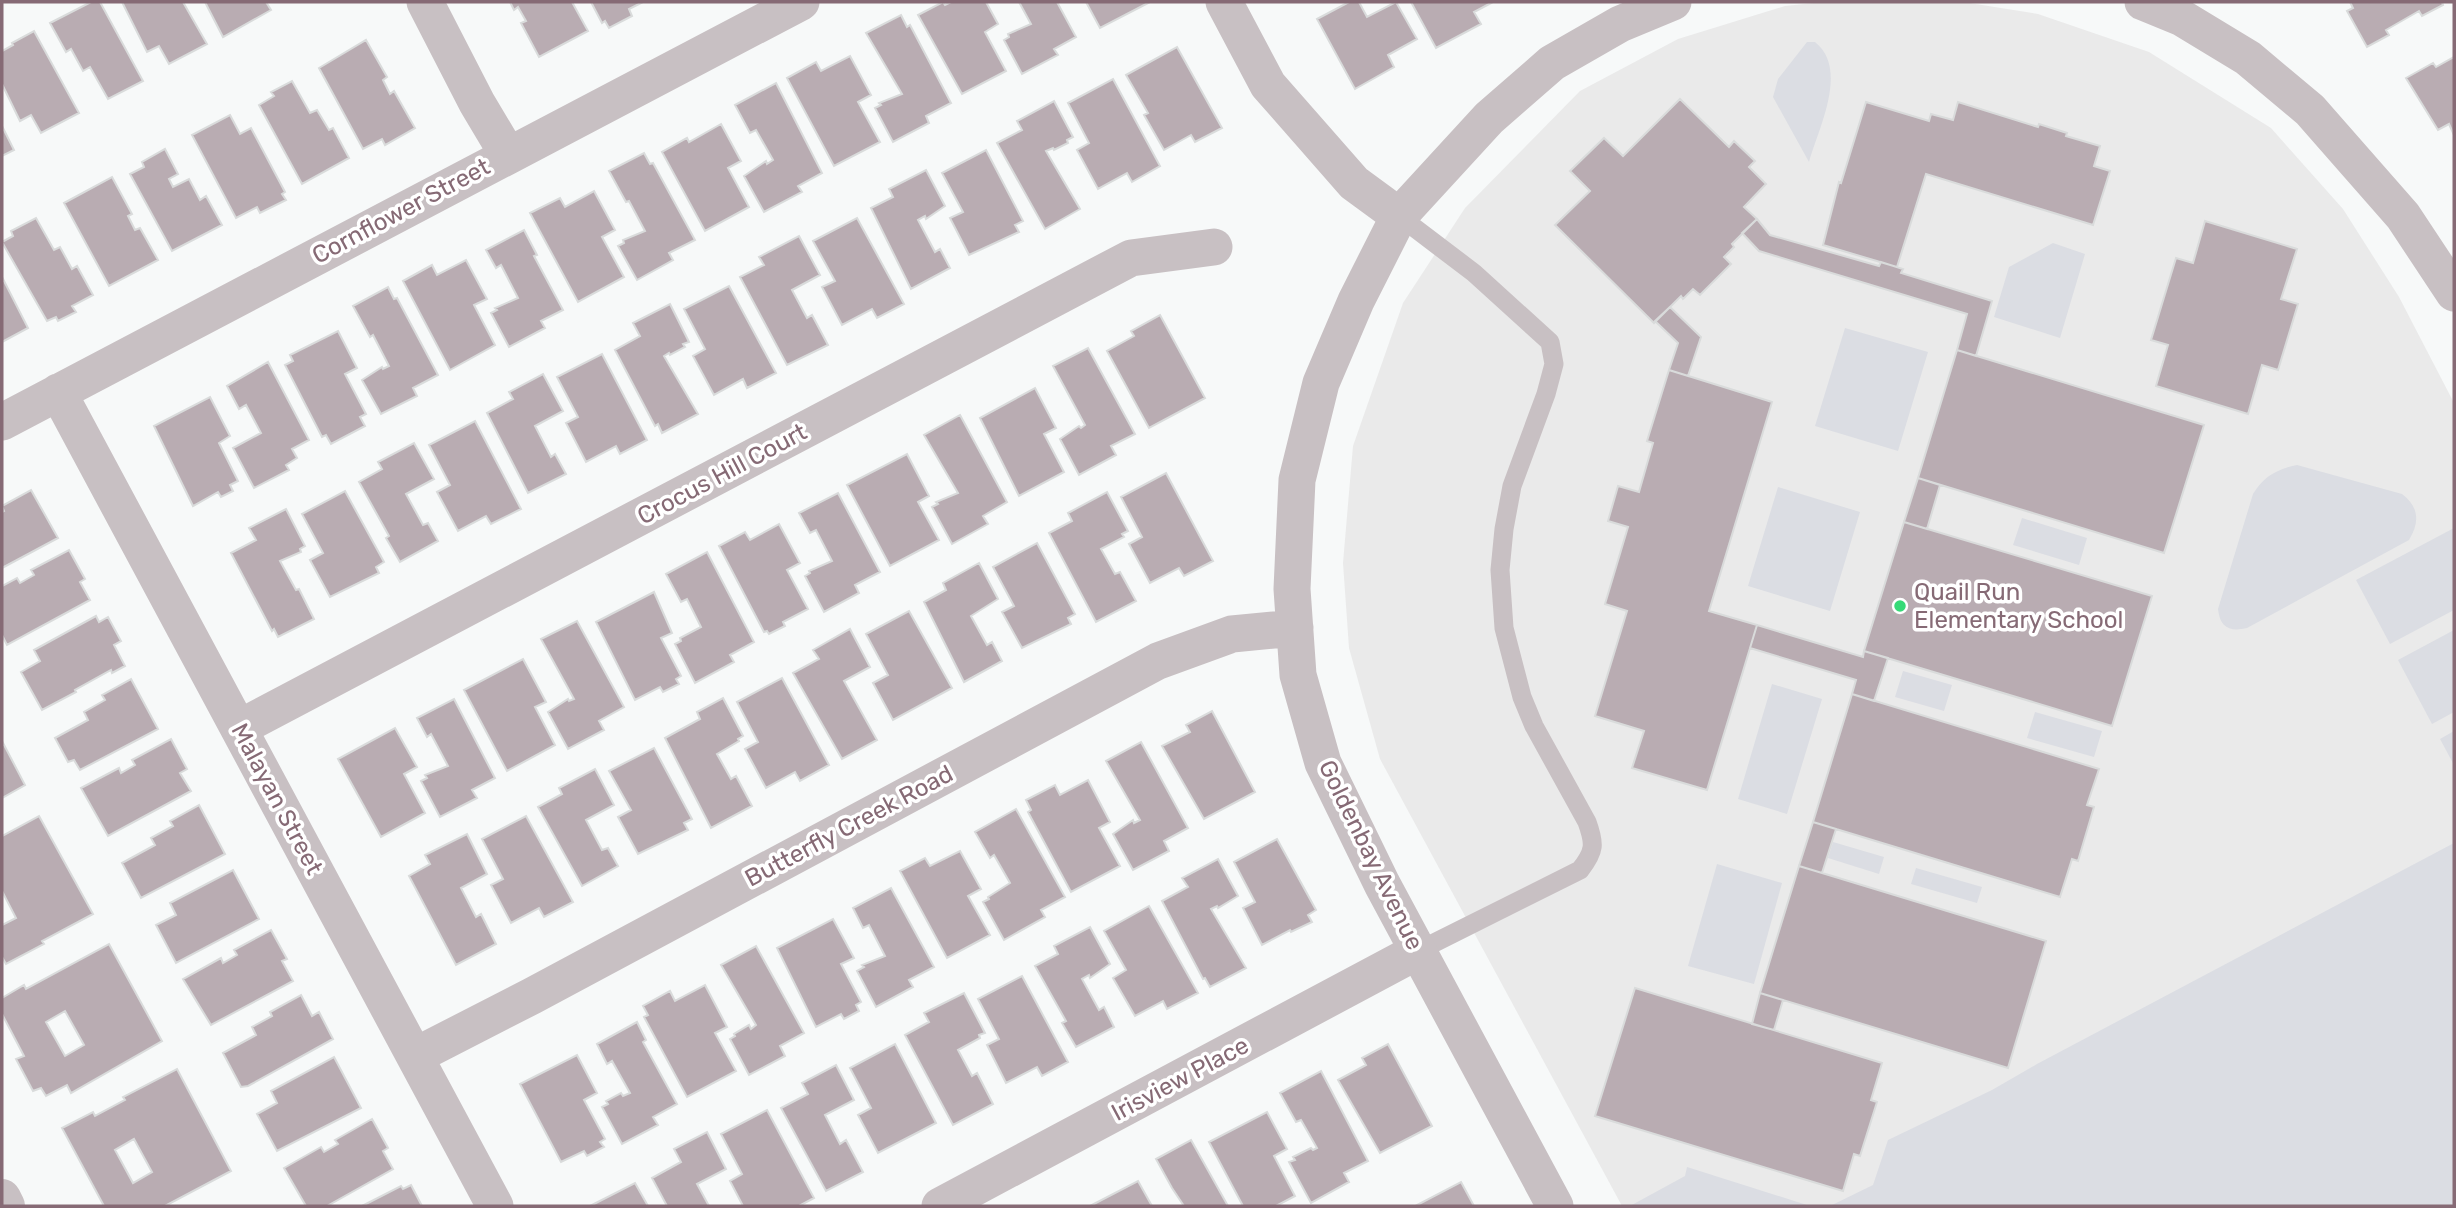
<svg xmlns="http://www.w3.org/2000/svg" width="2456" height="1208" viewBox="0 0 2456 1208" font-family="Rubik,sans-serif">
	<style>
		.built { fill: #eaeaea }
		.green { fill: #dbdde3 }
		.building { fill: #b9acb2; stroke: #d9dbdb; stroke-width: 2; fill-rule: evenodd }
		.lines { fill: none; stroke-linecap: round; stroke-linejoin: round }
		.service { stroke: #c8c0c3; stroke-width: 19 }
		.minor { stroke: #c8c0c3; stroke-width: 37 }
		.tertiary { stroke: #c8c0c3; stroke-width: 38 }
		.poi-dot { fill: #36da77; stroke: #fff; stroke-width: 2.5 }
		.labels { text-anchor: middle; stroke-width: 7; stroke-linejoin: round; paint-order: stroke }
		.street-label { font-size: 24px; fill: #866a75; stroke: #fff }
		.poi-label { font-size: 24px; fill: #866a75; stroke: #fff; text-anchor: start }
	</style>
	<rect width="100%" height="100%" fill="#f7f9f9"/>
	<!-- built -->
	<path class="built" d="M1823 2H1963L2038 14 2149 52 2271 128 2343 209 2399 297 2454 403V1206H1622L1380 759 1349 648 1343 563 1353 446 1403 303 1465 208 1580 91 1678 39 1785 6Z"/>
	<!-- green -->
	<path class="green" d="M1807 42H1815C1849 69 1819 127 1809 162L1773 97 1778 79Z
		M2053 243 2085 254 2060 338 1994 317 2009 267Z
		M1845 328 1928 352 1898 451 1815 426Z
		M2297 465 2402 494C2419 507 2420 522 2409 540L2247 628C2230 632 2220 628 2218 609L2253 494C2264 476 2277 469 2297 465Z
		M1778 487 1860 512 1830 611 1748 586Z
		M2022 518 2087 538 2079 565 2013 545Z
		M2454 528V610L2390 644 2356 580Z
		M2454 630V712L2432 724 2398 660Z
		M1903 671 1952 685 1944 711 1895 697Z
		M1772 684 1822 699 1787 814 1738 799Z
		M2035 712 2102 731 2094 757 2027 738Z
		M2454 731V765L2440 739Z
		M1833 842 1884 857 1879 874 1828 858Z
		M2454 843V1206H1830L1873 1185 1888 1140 1992 1090 2037 1064Z
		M1717 864 1782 883 1754 984 1688 966Z
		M1916 868 1982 887 1977 903 1911 884Z
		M1687 1167 1810 1206H1630L1685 1176Z"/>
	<!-- building -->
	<path class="building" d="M91 2H100L143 81 108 99 90 67 83 71 71 49 66 52 50 23Z
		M122 2H183L207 44 169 64 159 46 147 52Z
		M205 2H266L271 10 223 37Z
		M510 2H572L588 31 539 57 521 23 526 21 518 7 514 10Z
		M591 2H643L629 9 632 16 609 28 605 21 602 23Z
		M943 2 945 5 951 2H986L998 24 985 32 1006 71 962 94 918 15Z
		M1019 2H1057L1076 37 1054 49 1058 55 1022 74 1004 40 1009 37 1008 34 1031 24Z
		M1086 2H1150L1100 28Z
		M1349 2H1359L1367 17 1396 2 1417 39 1388 55 1394 67 1355 89 1317 19Z
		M1411 2H1493L1474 12 1481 24 1436 48Z
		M2350 2H2442L2443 5 2422 16 2419 11 2386 30 2389 35 2367 47 2347 11 2353 8Z
		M901 15 907 27 910 25 951 103 926 116 929 123 893 142 875 108 881 105 879 103 902 94 866 33Z
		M34 31 79 113 41 133 31 115 20 121 2 84V51L13 45 12 43Z
		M366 40 387 77 383 80 390 94 394 91 415 128 385 145 382 139 363 149 319 68Z
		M1177 47 1222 128 1195 142 1191 135 1164 150 1144 115 1148 113 1126 75Z
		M850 56 871 95 858 102 880 142 834 166 787 78 816 62 821 71Z
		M2454 57V135L2449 124 2438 130 2406 78 2433 63 2436 67Z
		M1113 79 1160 166 1132 182 1127 173 1098 189 1077 150 1089 143 1068 103Z
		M292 81 310 113 317 110 329 130 333 128 349 158 302 184 259 105 274 96 271 92Z
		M776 83 822 173 798 186 802 192 764 212 744 176 766 161 767 164 773 160 756 130 750 133 735 105Z
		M1680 99 1729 147 1734 141 1755 161 1749 167 1766 184 1744 207 1757 219 1732 244 1734 247 1724 257 1731 264 1700 295 1693 289 1683 299 1681 296 1654 323 1555 225 1590 191 1570 171 1604 138 1623 156Z
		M1054 101 1073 137 1067 140 1068 143 1054 150 1053 148 1046 151 1080 209 1045 229 997 143 1022 130 1017 121Z
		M1866 102 1929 121 1931 114 1953 120 1958 102 2038 127 2039 124 2067 133 2066 136 2100 146 2094 166 2110 171 2093 225 1926 174 1897 267 1823 245 1839 182 1841 183Z
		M230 115 240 134 251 128 285 192 282 194 286 200 260 213 257 207 236 218 192 135Z
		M721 124 741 161 728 168 749 207 705 231 662 152 687 138 689 142Z
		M2 126 14 150 2 156Z
		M165 149 178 174 169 179 173 187 189 179 200 200 206 196 222 225 172 251 130 174 144 167 142 162Z
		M986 150 1023 221 1015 225 1019 232 969 255 950 218 963 212 942 173Z
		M644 153 650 164 653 163 695 240 669 253 673 260 637 280 618 246 624 243 623 240 645 231 629 201 626 202 609 171Z
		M926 170 945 206 926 219 925 216 918 220 935 252 940 249 950 268 911 289 871 208 893 197 889 189Z
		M112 177 132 214 128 216 135 230 140 228 158 260 109 286 64 203Z
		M594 191 615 230 602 237 624 277 578 302 530 213 560 198 565 207Z
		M36 218 54 250 60 247 72 269 77 266 93 295 72 306 76 312 58 321 56 317 47 321 2 242 13 236 11 231Z
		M857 218 904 304 877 318 872 309 842 325 822 287 835 281 813 241Z
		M1757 219 1770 235 1879 266 1881 262 1903 269 1901 273 1992 301 1976 356 1957 350 1967 314 1759 251 1742 233Z
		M2205 221 2297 249 2281 299 2298 304 2278 370 2262 365 2248 414 2156 386 2168 345 2151 340 2176 258 2193 263Z
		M524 230 537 255 534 256 563 310 541 321 545 328 509 347 491 313 497 310 495 308 518 298 501 265 496 268 486 250Z
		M799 236 820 275 792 290 807 318 812 315 828 345 787 365 740 277 764 265 759 257Z
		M466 260 487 299 474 305 495 345 450 370 403 281 432 265 437 275Z
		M2 277 28 328 2 342Z
		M729 286 776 373 747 388 743 379 714 395 693 356 705 349 684 309Z
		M388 287 394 299 397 298 438 375 413 388 417 396 381 414 362 380 382 367 383 369 389 366 373 335 370 337 353 306Z
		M670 304 689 342 683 344 685 347 670 355 669 353 664 356 698 414 662 433 658 424 655 426 615 350 640 336 633 323Z
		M1670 307 1701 337 1688 376 1669 370 1678 343 1655 321Z
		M1160 315 1205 398 1149 428 1107 351 1134 336 1131 331Z
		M338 331 357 368 345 374 366 414 360 417 365 426 331 444 326 435 322 437 285 365 293 361 290 355Z
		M1088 348 1135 434 1111 446 1116 455 1079 475 1060 439 1079 426 1081 428 1085 425 1053 366Z
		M1957 350 2204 425 2164 553 1918 478Z
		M602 354 647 440 620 454 616 446 586 462 566 423 578 417 557 377Z
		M268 362 309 440 292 449 297 458 286 465 289 470 254 488 233 448 261 433 246 405 239 409 227 386Z
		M1669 370 1772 402 1709 611 1757 625 1707 790 1632 768 1644 731 1595 716 1627 611 1605 604 1628 527 1608 521 1618 486 1639 492 1653 443 1647 441Z
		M543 374 563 411 535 426 551 457 555 454 566 474 528 493 487 413 513 399 509 392Z
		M1035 388 1056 428 1044 434 1064 472 1019 496 980 418Z
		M210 397 230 436 219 443 238 481 230 485 233 491 221 497 218 492 193 506 154 426Z
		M960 415 1007 502 983 516 988 524 952 544 932 507 938 504 936 502 958 493 924 435Z
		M475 421 521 509 491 524 486 516 458 531 437 492 450 485 429 445Z
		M414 443 434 479 406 494 423 525 428 523 438 541 400 562 386 538 389 536 359 482 382 469 378 462Z
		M907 454 929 496 918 502 939 540 890 566 847 485Z
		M1166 473 1213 561 1184 576 1179 568 1150 583 1129 544 1142 537 1121 497Z
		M1918 478 1940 485 1927 529 1904 522Z
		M31 490 58 538 2 568V512L4 511 2 506Z
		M345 491 384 562 376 567 379 573 330 597 310 560 323 553 302 514Z
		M1107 492 1128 531 1122 534 1124 537 1101 549 1115 574 1120 572 1136 601 1096 622 1049 533 1072 521 1068 513Z
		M838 493 880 572 855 585 859 593 824 612 805 576 810 573 809 571 832 561 816 530 810 533 799 513Z
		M286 509 305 546 300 549 301 552 280 561 296 590 299 589 314 619 278 637 274 629 272 631 231 553 256 540 249 528Z
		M1904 522 2152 596 2112 726 1864 651Z
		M779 524 800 563 787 570 808 609 783 622 785 626 769 634 767 631 764 632 719 546 745 532 750 540Z
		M1037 543 1075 614 1068 618 1071 624 1022 648 1002 612 1014 606 993 567Z
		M69 550 85 579 80 582 90 600 7 645 2 635V586L17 578 20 583 34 575 31 570Z
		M707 552 754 642 730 655 734 662 695 683 675 644 681 641 680 638 701 627 687 599 681 602 666 574Z
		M979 563 998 599 971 616 987 645 992 642 1002 661 964 682 924 602 946 590 943 583Z
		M654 592 672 633 661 638 681 676 676 679 679 684 663 692 660 687 635 700 596 622Z
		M909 611 952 688 893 720 873 683 888 675 866 634Z
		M96 616 99 622 108 617 121 641 114 645 125 666 112 673 111 670 75 690 76 692 42 710 21 672 40 661 34 650Z
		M577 621 624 707 599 721 604 730 568 749 548 712 568 699 569 701 574 699 541 639Z
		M1757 625 1863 657 1864 651 1888 658 1874 701 1852 694 1856 680 1750 648Z
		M850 629 870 667 844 681 877 740 842 759 793 673 819 659 813 650Z
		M523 659 546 702 535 707 555 745 507 771 464 690Z
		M782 678 829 765 800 781 795 772 766 788 745 749 758 742 737 702Z
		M131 679 158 729 80 770 74 760 68 762 55 738 88 720 84 712 105 700 102 695Z
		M1852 694 2099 769 2087 805 2094 807 2078 861 2072 859 2060 897 1813 822Z
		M723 698 743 736 738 739 739 741 717 754 731 779 736 776 752 806 711 828 665 738 700 719 697 712Z
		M454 699 495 778 472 790 477 798 440 817 421 781 427 778 425 775 448 766 431 734 427 737 417 718Z
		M1212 711 1255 792 1204 819 1162 746 1190 732 1186 725Z
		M395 728 417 767 404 774 425 813 381 837 338 759Z
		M171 739 187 769 180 773 191 791 108 836 81 788 119 768 121 773 135 765 132 760Z
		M2 741 25 785 2 798Z
		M1141 742 1188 828 1164 841 1169 851 1133 870 1113 834 1133 820 1134 823 1140 820 1106 761Z
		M654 748 692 819 684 823 688 830 638 854 618 817 631 810 609 771Z
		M595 769 614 805 586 820 602 850 608 848 618 866 582 886 538 807 562 794 559 788Z
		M1088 780 1110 822 1099 828 1120 866 1071 892 1028 812 1031 810 1026 800 1055 785 1060 795Z
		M199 805 225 854 141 898 122 863 155 845 151 838 173 826 170 821Z
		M1016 809 1065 897 1041 910 1045 917 1004 940 983 902 989 899 988 897 1010 883 994 855 990 858 975 832Z
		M39 816 93 914 42 941 44 944 6 964 2 957V925L16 918 2 891V836Z
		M526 816 573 902 544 917 539 908 511 923 491 885 503 879 482 839Z
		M1813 822 1836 829 1822 873 1799 866Z
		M467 834 487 874 461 888 476 917 481 914 496 944 456 965 409 876 430 864 425 855Z
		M1277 839 1316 910 1308 915 1312 922 1291 932 1290 930 1262 945 1243 908 1255 902 1234 862Z
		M960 851 981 889 968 896 990 935 947 958 900 871 925 858 930 866Z
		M1218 859 1238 896 1218 908 1217 906 1211 909 1246 968 1210 987 1205 978 1203 979 1162 901 1188 887 1182 878Z
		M1799 866 2046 941 2008 1068 1760 993Z
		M233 870 259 919 176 963 156 925 176 915 170 903Z
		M891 888 934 967 909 980 913 987 876 1007 857 971 864 967 862 965 885 956 869 925 863 928 853 908Z
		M1149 906 1198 993 1167 1009 1163 1001 1135 1016 1113 978 1126 970 1104 931Z
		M833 919 854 958 841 964 861 1002 856 1005 859 1011 844 1019 841 1014 816 1027 777 948Z
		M1090 927 1110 964 1090 978 1089 975 1082 979 1099 1010 1104 1007 1114 1027 1076 1047 1062 1023 1066 1021 1035 966 1058 954 1054 946Z
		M271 930 287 959 282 961 293 981 211 1025 183 979 221 958 223 963 237 955 234 950Z
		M109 944 162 1041 71 1093 67 1085 46 1096 41 1088 33 1091 16 1059 24 1056 2 1014V998L24 985 26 989ZM65 1011 84 1045 65 1056 46 1022Z
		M756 946 804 1033 780 1046 785 1056 749 1075 730 1039 735 1036 734 1034 749 1025 751 1029 756 1025 721 965Z
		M1022 976 1068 1062 1042 1076 1037 1067 1006 1083 987 1045 999 1039 978 999Z
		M705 985 727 1027 715 1033 736 1071 687 1097 644 1017 648 1015 643 1006 670 991 675 1001Z
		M1635 988 1882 1063 1871 1100 1877 1102 1860 1156 1854 1154 1843 1191 1595 1116Z
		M964 993 985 1033 979 1035 980 1038 958 1050 972 1076 977 1073 993 1104 953 1125 905 1035 929 1022 924 1013Z
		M1760 993 1783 1000 1774 1030 1752 1024Z
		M301 995 312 1016 319 1012 333 1039 248 1086 241 1087 223 1053 256 1035 252 1027 272 1016 270 1012Z
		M637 1022 646 1040 643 1042 677 1104 653 1117 658 1125 622 1144 602 1107 608 1104 606 1101 621 1093 623 1096 630 1093 612 1061 607 1064 597 1044Z
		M895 1044 936 1123 878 1153 858 1115 871 1108 850 1068Z
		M1388 1044 1432 1126 1380 1153 1338 1080 1366 1065 1362 1058Z
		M577 1055 597 1093 584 1100 605 1139 600 1142 604 1147 587 1156 584 1151 561 1162 520 1084Z
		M334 1057 361 1108 277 1151 257 1114 277 1103 271 1091Z
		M836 1065 854 1100 825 1115 840 1144 846 1140 863 1172 826 1191 781 1108 808 1094 802 1083Z
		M177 1069 231 1171 165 1206H104L62 1128 93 1112 95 1116 125 1100 123 1097ZM134 1139 152 1172 133 1183 115 1150Z
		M1321 1071 1368 1161 1344 1173 1349 1182 1311 1203 1289 1162 1295 1160 1293 1157 1311 1148 1313 1150 1317 1148 1301 1120 1296 1122 1280 1093Z
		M767 1110 814 1198 799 1206H743L730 1181 742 1174 721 1134Z
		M1267 1112 1287 1149 1274 1156 1295 1196 1276 1206H1243L1209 1142Z
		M372 1119 388 1148 383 1151 393 1169 327 1206H306L284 1168 321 1147 324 1152 338 1144 335 1140Z
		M707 1132 726 1169 697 1184 709 1206H667L652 1178 681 1162 674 1149Z
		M1191 1140 1228 1206H1184L1172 1188 1156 1159Z
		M1138 1181 1152 1206H1090Z
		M1461 1182 1474 1206H1418L1417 1205Z
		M635 1183 648 1206H590Z
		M411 1185 422 1206H362L401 1186 403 1189Z"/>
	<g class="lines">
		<!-- service -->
		<path class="service" d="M1399 216 1474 273 1550 342 1554 364 1546 394 1512 486 1504 529 1500 570 1504 628 1522 697 1534 726 1587 822C1595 844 1595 851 1580 870L1418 951"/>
		<!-- minor -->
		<path class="minor" d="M425 2 477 103 508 155
			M1224 2 1268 85 1354 183 1399 216
			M2143 2 2182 18 2248 58 2310 110 2403 216 2454 293
			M58 392 495 1206
			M2 422 801 2
			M239 728 1131 258 1214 247
			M415 1056 532 996 1158 661 1232 634 1295 628
			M940 1206 1418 951
			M1555 1206 1382 884 1323 763 1298 675 1292 589 1297 480 1321 383 1356 301 1399 216 1489 118 1552 63 1620 24 1673 2"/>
		<!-- tertiary -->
		<path class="tertiary" d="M2 1198 6 1206"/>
	</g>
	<!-- markers -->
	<circle class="poi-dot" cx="1900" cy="606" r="7"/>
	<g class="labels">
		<!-- street labels -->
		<g class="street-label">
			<text transform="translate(401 211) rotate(-28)" y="8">Cornflower Street</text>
			<text transform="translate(722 474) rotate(-28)" y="8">Crocus Hill Court</text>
			<text transform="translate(277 799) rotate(62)" y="8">Malayan Street</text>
			<text transform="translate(849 826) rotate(-28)" y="8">Butterfly Creek Road</text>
			<text transform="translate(1371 855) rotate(64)" y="8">Goldenbay Avenue</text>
			<text transform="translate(1180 1079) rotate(-28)" y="8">Irisview Place</text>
		</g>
		<!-- poi labels -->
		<g class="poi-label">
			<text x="1914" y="600">Quail Run<tspan x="1914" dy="28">Elementary School</tspan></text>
		</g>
	</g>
	<!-- border -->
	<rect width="2456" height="1208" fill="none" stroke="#866a75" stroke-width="7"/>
</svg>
